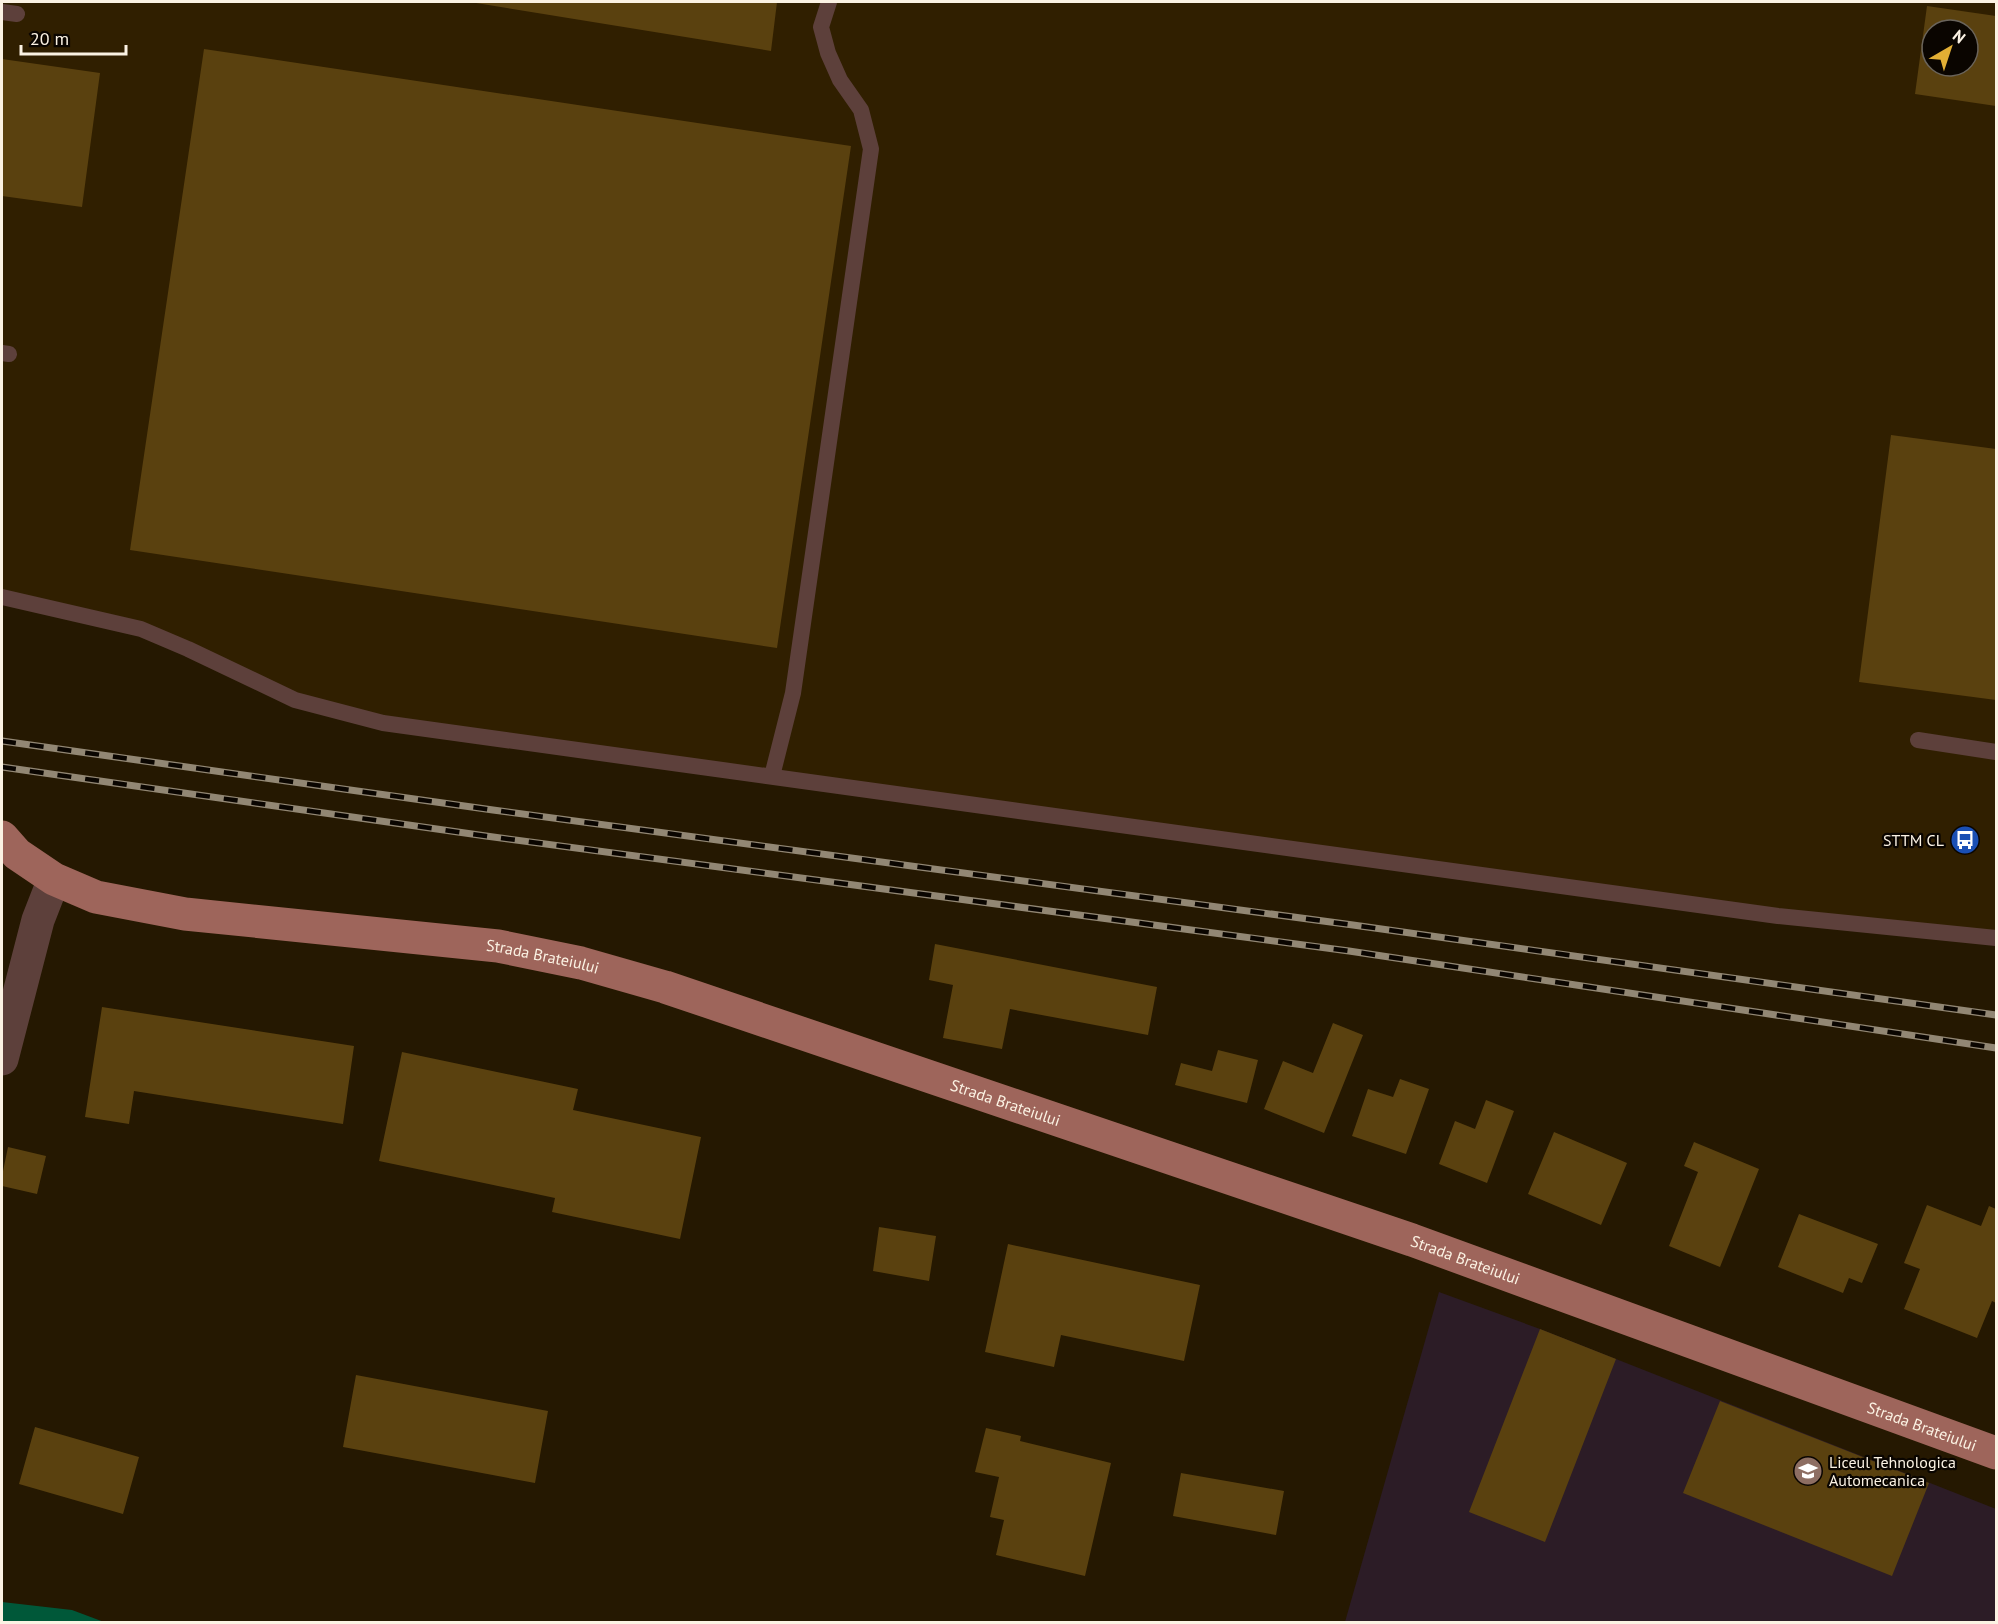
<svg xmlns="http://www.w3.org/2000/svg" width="1998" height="1624" viewBox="0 0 1998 1624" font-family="'PT Sans',sans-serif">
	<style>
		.built { fill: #301f00; fill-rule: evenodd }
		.education { fill: #2c1c26 }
		.forest { fill: #005839 }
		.building { fill: #5a410f; fill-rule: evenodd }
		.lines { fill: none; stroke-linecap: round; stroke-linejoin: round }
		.lane { stroke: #5d403b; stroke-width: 16 }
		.street { stroke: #5d403b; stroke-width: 33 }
		.primary { stroke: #9e655b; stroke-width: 33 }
		.rail-casing { stroke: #928774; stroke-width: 7 }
		.rail { stroke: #0a0500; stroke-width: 4.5; stroke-dasharray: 14; stroke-linecap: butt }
		.labels { text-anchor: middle; stroke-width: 4.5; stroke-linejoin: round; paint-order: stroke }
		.poi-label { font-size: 16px; fill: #fbf2e3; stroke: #0a0500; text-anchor: end }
		.street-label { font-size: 16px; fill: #fbf2e3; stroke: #0a0500 }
	</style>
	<rect width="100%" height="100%" fill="#251801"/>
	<!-- built -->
	<path class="built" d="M2 2H1996V938L383 723 295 700 188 649 2 597ZM1932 30H1968V66H1932Z"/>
	<!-- education -->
	<path class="education" d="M1439 1292 1540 1329 1996 1509V1622H1345Z"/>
	<!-- forest -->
	<path class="forest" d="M2 1602 72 1610 104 1622H2Z"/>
	<!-- building -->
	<path class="building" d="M470 2H777L771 51Z
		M1927 6 1996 16V106L1915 94ZM1932 30H1968V66H1932Z
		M204 49 851 146 777 648 130 550Z
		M2 59 100 73 82 207 2 196Z
		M1891 435 1996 449V700L1859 682Z
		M935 944 1157 987 1148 1035 1010 1009 1002 1049 943 1038 953 985 929 980Z
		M102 1007 354 1046 343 1124 134 1091 129 1124 85 1117Z
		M1333 1023 1363 1035 1324 1133 1264 1109 1283 1061 1313 1073Z
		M1218 1050 1258 1060 1247 1103 1175 1085 1181 1063 1212 1071Z
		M402 1052 578 1089 573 1110 701 1137 680 1239 552 1212 555 1198 379 1161Z
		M1400 1079 1429 1089 1406 1154 1352 1136 1368 1089 1393 1097Z
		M1486 1100 1514 1111 1487 1183 1439 1164 1455 1121 1475 1129Z
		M1554 1132 1627 1163 1601 1225 1528 1194Z
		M1694 1142 1759 1169 1720 1267 1669 1246 1698 1172 1684 1166Z
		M8 1147 46 1156 37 1194 2 1186V1176Z
		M1927 1205 1981 1226 1989 1206 1996 1209V1303L1992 1301 1977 1338 1904 1309 1920 1269 1904 1263Z
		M1799 1214 1878 1244 1862 1283 1849 1278 1843 1293 1778 1267Z
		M879 1227 936 1236 929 1281 873 1271Z
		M1008 1244 1200 1285 1184 1361 1061 1335 1054 1367 985 1352Z
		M1540 1329 1616 1359 1545 1542 1469 1512Z
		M356 1375 548 1411 535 1483 343 1447Z
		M1720 1401 1929 1483 1892 1576 1683 1493Z
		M35 1427 139 1457 123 1514 19 1484Z
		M986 1428 1021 1436 1020 1441 1111 1463 1085 1576 996 1555 1004 1520 990 1517 999 1477 975 1472Z
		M1181 1473 1284 1491 1276 1535 1173 1516Z"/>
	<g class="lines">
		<!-- lane -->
		<path class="lane" d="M2 12 17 14
			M2 353 9 354
			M2 597 141 629 188 649 295 700 383 723 1778 916 1996 938
			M1918 740 1996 752
			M772 776 793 693 871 149 861 110 840 80 828 53 821 27 829 2"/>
		<!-- street -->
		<path class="street" d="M2 1059 38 920 54 879"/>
		<!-- primary -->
		<path class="primary" id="s1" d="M2 837 17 854 54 879 96 897 185 914 498 946 581 963 665 987 1412 1240 1996 1453"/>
		<!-- rail casing -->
		<g class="rail-casing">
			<path id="rail" d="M2 741 493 810 1353 925 1996 1015
				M2 767 486 836 1349 951 1996 1048"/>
		</g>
		<!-- rail -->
		<use href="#rail" class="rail"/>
	</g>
	<!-- icons -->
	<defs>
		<g id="bus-disc" transform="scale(1.5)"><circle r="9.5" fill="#1a4fb4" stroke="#0a0500"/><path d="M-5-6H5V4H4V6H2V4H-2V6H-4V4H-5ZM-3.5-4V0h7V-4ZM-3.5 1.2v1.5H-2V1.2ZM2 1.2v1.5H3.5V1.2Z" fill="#fff"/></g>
		<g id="school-disc" transform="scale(1.5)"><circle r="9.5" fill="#8d6e63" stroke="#0a0500"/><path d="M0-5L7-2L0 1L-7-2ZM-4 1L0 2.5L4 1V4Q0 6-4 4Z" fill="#fff"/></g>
	</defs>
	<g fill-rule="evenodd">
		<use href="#bus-disc" x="1965" y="840"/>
		<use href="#school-disc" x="1808" y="1471"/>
	</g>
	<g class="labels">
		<!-- poi labels -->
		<g class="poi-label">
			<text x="1944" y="846">STTM CL</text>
			<text x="1829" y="1468" text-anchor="start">Liceul Tehnologica<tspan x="1829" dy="18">Automecanica</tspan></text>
		</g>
		<!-- street labels -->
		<g class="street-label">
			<text dy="6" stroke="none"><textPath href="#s1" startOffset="564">Strada Brateiului</textPath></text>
			<text dy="6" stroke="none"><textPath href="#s1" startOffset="1050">Strada Brateiului</textPath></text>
			<text dy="6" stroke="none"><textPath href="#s1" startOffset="1536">Strada Brateiului</textPath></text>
			<text dy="6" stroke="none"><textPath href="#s1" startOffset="2022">Strada Brateiului</textPath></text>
		</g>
	</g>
	<!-- border -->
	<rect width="1998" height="1624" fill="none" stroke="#fbf2e3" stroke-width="6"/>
	<!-- north arrow -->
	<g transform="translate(1950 48) rotate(39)"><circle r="28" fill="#0a0500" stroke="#6a645b" stroke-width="1.5"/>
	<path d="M0-4.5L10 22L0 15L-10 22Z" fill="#e2af34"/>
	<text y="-9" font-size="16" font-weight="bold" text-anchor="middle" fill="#fbf2e3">N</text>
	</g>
	<!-- scale -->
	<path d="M21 45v9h105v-9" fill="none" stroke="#fbf2e3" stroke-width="3"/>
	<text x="30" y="45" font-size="18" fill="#fbf2e3" stroke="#0a0500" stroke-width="4.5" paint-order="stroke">20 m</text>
</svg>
